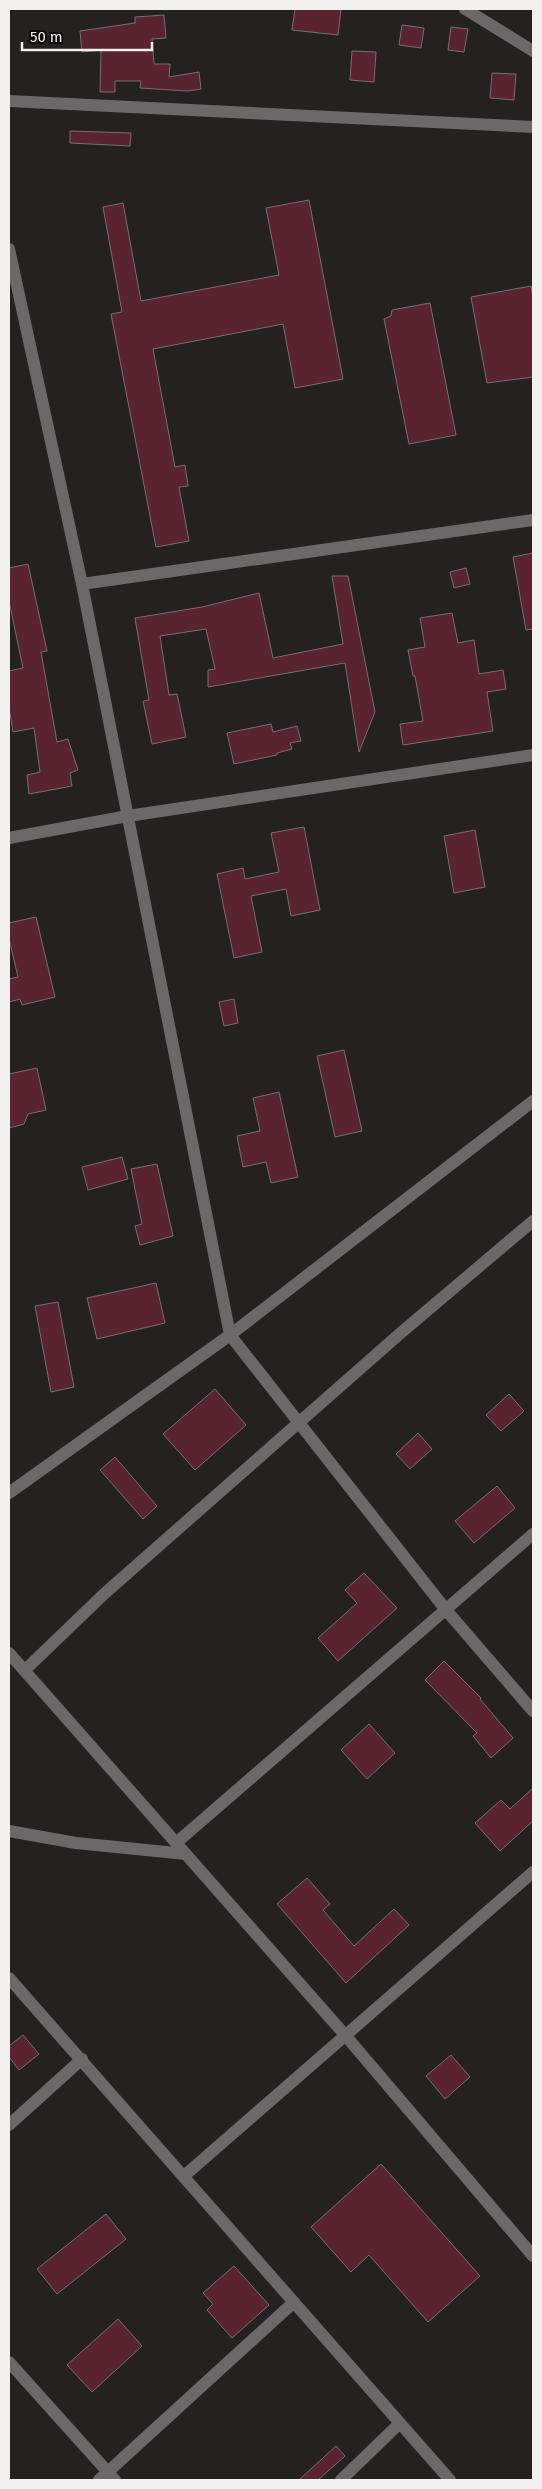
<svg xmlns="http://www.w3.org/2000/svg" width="542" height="2489" viewBox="0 0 542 2489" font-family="'Fira Sans',sans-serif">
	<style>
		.building { fill: #592330; stroke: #756f70 }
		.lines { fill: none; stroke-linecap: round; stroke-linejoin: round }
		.minor { stroke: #6b6869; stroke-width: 12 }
	</style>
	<rect width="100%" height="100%" fill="#252121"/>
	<!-- building -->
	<path class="building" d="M295 9H341L338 35 292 30Z
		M164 15 166 38 152 39 154 64H170L169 77 199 72 201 89 188 91 140 88 141 81H115V92H100L101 50 82 52 80 31 135 23V17Z
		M402 25 424 28 421 48 399 45Z
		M451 27 468 29 464 52 448 50Z
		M352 51 376 52 374 82 350 80Z
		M492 73 516 74 514 100 490 98Z
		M70 131 131 133 130 146 70 143Z
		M309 200 343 379 295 388 283 324 153 349 175 467 185 465 188 486 179 487 189 541 156 547 111 314 122 312 103 207 123 203 141 301 279 275 266 208Z
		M531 286 533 298V377L487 383 471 297Z
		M430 303 456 435 409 444 384 319 391 316 392 310Z
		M533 553V629L526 630 513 557Z
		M28 564 47 651 41 652 57 742 68 739 78 770 70 773 72 786 29 794 27 775 40 772 34 728 13 732 9 707V671L23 668 9 601V568Z
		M466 568 470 584 454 588 450 572Z
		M332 576H348L375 712 359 752 345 663 208 687V670L215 669 206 629 160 636 169 695 177 694 186 737 152 744 143 701 149 700 135 618 202 607 259 593 273 658 343 644Z
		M452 613 458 643 474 640 479 674 503 670 506 689 487 692 493 731 403 745 400 724 423 721 415 676H413L408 650 425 647 420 618Z
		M271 724 273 732 297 726 301 741 290 743 292 749 277 753V755L234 764 227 733Z
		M304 827 320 910 291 916 286 889 251 896 262 952 234 958 217 874 243 868 245 879 279 872 271 833Z
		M475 830 485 887 454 893 444 836Z
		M36 917 55 997 22 1005 20 999 9 1002V979L18 977 9 939V923Z
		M234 999 238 1023 224 1026 219 1002Z
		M344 1050 362 1131 335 1137 317 1056Z
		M37 1068 46 1110 28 1114 24 1124 9 1128V1074Z
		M279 1092 298 1177 271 1183 266 1162 243 1167 237 1136 260 1131 253 1098Z
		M122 1157 128 1179 88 1190 82 1167Z
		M157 1164 173 1236 140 1245 135 1226 142 1224 131 1169Z
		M156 1283 165 1323 97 1339 87 1298Z
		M58 1302 74 1387 51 1392 35 1306Z
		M215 1389 246 1425 195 1470 163 1434Z
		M509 1394 524 1411 501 1431 486 1415Z
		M418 1433 432 1449 410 1469 396 1454Z
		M115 1457 157 1506 143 1519 100 1470Z
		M497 1486 515 1508 474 1543 455 1521Z
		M364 1573 397 1608 338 1661 318 1638 357 1603 345 1590Z
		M444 1661 481 1698 480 1699 513 1738 491 1758 473 1736 477 1733 425 1680Z
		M369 1724 395 1753 367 1779 341 1750Z
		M533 1788V1821L500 1851 475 1823 501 1800 510 1809Z
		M307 1878 330 1904 323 1910 354 1946 394 1909 409 1925 346 1983 277 1904Z
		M23 2035 39 2054 19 2070 9 2057V2046Z
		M451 2055 470 2077 445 2099 426 2076Z
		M381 2164 480 2276 428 2322 369 2255 351 2272 311 2227Z
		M106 2214 126 2239 57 2294 37 2269Z
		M234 2266 269 2305 232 2338 207 2310 213 2304 203 2293Z
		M118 2319 142 2346 92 2392 67 2365Z
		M336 2446 345 2456 318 2480H299Z"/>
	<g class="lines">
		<!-- minor -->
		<path class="minor" d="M465 9 533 51
			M9 101 533 127
			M9 249 82 584 230 1335 9 1493
			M82 584 533 520
			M9 838 128 816 533 755
			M533 1101 230 1335 446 1610 533 1711
			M9 1653 345 2035 533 2256
			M25 1670 104 1594 403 1331 533 1221
			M9 1831 76 1843 186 1854
			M176 1843 533 1534
			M9 1978 450 2480
			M9 2125 82 2059
			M184 2176 533 1872
			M9 2362 115 2480
			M99 2480 294 2302
			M341 2480 400 2423"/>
	</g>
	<!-- border -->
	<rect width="542" height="2489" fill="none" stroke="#f3f0f0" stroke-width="20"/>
	<!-- scale -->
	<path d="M22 42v8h130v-8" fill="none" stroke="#f3f0f0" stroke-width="2.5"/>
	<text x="30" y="42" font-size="15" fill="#f3f0f0" stroke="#0d0b0b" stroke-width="4" paint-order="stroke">50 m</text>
</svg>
